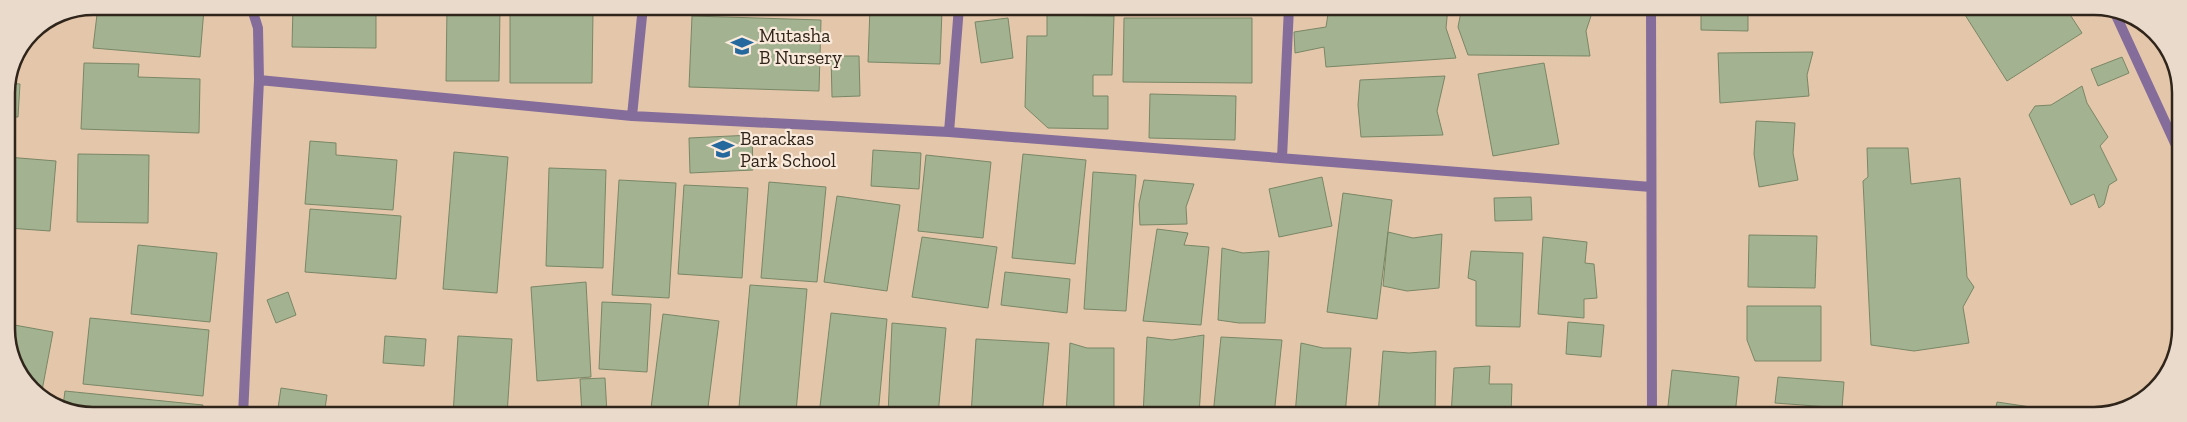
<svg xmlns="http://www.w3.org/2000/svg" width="2187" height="422" viewBox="0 0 2187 422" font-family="'Zilla Slab',serif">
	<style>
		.building { fill: #a3b290; stroke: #798766 }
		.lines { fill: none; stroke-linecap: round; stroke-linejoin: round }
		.minor { stroke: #846d9b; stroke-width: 10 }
		.labels { text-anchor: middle; stroke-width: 4.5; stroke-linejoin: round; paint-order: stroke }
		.poi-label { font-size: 19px; fill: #30251a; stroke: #f9eadb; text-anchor: start }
		.rim { fill: none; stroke: #30251a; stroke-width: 2.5 }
	</style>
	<rect width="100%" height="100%" fill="#e4c6aa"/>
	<!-- building -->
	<path class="building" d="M98 6H174L204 9 200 57 93 48Z
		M293 6H376V48L292 47Z
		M447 6H500L499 81H446Z
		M1414 7H1448L1446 28 1456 58 1326 67 1324 47 1295 53 1294 32 1326 27 1328 14Z
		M1462 7H1594L1586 31 1590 56 1468 55 1458 27Z
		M1701 7H1748V31L1701 30Z
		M1960 7H2065L2082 33 2007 81Z
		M870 8 942 10 940 64 868 62Z
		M510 9 593 10 592 83H510Z
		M1047 15 1114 16 1112 75H1093V96H1108V129L1048 128 1025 107 1027 36H1047Z
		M692 16 821 20 819 91 689 87Z
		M1008 18 1013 58 981 63 975 22Z
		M1124 18H1252V83L1123 82Z
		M1813 52 1807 75 1809 96 1720 103 1718 53Z
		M831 56H859L860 96 832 97Z
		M2122 57 2129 73 2098 86 2091 69Z
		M84 63 139 64 138 77 200 79 199 133 81 129Z
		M1544 63 1559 144 1493 156 1478 74Z
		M1445 76 1437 111 1443 135 1361 137 1358 105 1360 80Z
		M8 83 20 84 18 117H7Z
		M2082 86 2087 103 2108 137 2100 146 2117 180 2109 185 2104 204 2099 208 2094 194 2071 205 2029 115 2035 106 2051 105Z
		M1150 94 1236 96 1235 140 1149 138Z
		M1756 121 1795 123 1793 153 1798 180 1759 187 1754 154Z
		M752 135 753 170 690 173 689 138Z
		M310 141 336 143V155L397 160 393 210 305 204Z
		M1867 148H1908L1911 184 1960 178 1967 277 1974 287 1963 307 1969 343 1914 351 1871 345 1863 181 1868 177Z
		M873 150 921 153 919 189 871 186Z
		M454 152 508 157 497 293 443 289Z
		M78 154 149 155 148 223 77 222Z
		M1023 154 1086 160 1075 264 1012 258Z
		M926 155 991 162 983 238 918 231Z
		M7 157 56 161 50 231 8 228Z
		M549 168 606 170 603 268 546 266Z
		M1093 172 1136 175 1126 311 1084 309Z
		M1322 177 1332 226 1279 237 1269 189Z
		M619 180 676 183 669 298 612 295Z
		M1144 180 1194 184 1186 207 1187 224 1140 225 1139 204Z
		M769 182 826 187 817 282 761 278Z
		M684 185 748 188 742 278 678 274Z
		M1343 193 1392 200 1377 319 1327 312Z
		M837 196 900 205 887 291 824 282Z
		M1531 197 1532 220 1495 221 1494 198Z
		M310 209 401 216 396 279 305 272Z
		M1157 229 1188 233 1184 245 1209 247 1201 325 1143 321Z
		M1388 232 1413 238 1442 234 1439 288 1407 291 1383 286Z
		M1749 235 1817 236 1815 288 1748 287Z
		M922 237 997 247 988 308 912 297Z
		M1543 237 1587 242 1585 263 1594 264 1597 298 1584 299V318L1538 314Z
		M138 245 217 253 210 322 131 314Z
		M1222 248 1243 253 1269 251 1265 323H1239L1218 320Z
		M1471 251 1523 253 1520 327 1476 326V281L1468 278Z
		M1005 272 1070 279 1067 313 1001 305Z
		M586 282 591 377 537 381 531 287Z
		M750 285 807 289 796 412 739 407Z
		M288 292 296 315 276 323 267 300Z
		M602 302 651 304 647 372 599 369Z
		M1747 306H1821V361H1755L1747 340Z
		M831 313 887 319 878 415H819Z
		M663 314 719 321 707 415 651 408Z
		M90 318 209 330 203 396 83 384Z
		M1568 322 1604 325 1601 357 1566 354Z
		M892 323 946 328 938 415H888Z
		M9 324 53 332 41 396 36 394 9 351Z
		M1204 335 1199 415H1143L1147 337 1172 340Z
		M385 336 426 339 424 366 383 363Z
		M458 336 512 339 507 415H453Z
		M1221 337 1282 340 1274 415H1213Z
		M976 339 1049 343 1042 415H971Z
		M1070 343 1087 348H1114V415H1066Z
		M1301 343 1323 348H1351L1345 415H1295Z
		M1383 351 1409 353 1436 351 1435 415H1378Z
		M1490 366 1489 384H1512L1511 415H1451L1454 368Z
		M1672 370 1739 377 1735 415H1667Z
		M1778 377 1844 382 1842 408 1775 403Z
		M605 378 607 414 582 415 580 379Z
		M281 388 327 395 324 415H277Z
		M65 391 203 405 202 415H82L63 406Z
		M1997 402 2092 416H1994Z"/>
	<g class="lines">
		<!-- minor -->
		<path class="minor" d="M1651 7 1652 415
			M2114 11 2179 152
			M259 80 632 116 949 132 1651 187
			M632 116 643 6
			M949 132 959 7
			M1282 158 1289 7
			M243 415 259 80 258 28 251 6"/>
	</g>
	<!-- icons -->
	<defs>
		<g id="school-bare" transform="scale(1.725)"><path d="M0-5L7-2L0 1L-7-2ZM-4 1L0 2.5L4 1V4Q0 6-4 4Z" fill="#25689e" stroke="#f9eadb" stroke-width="2.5" paint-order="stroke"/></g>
	</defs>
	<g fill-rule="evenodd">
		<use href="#school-bare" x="742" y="46"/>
		<use href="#school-bare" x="723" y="149"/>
	</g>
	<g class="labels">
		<!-- poi labels -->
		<g class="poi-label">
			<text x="759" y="42">Mutasha<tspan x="759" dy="22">B Nursery</tspan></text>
			<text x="740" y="145">Barackas<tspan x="740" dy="22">Park School</tspan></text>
		</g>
	</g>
	<!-- crop -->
	<path d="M0 0H2187V422H0ZM93 15H2094A78 78 0 0 1 2172 93V329A78 78 0 0 1 2094 407H93A78 78 0 0 1 15 329V93A78 78 0 0 1 93 15Z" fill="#e9dacc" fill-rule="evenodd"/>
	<path class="rim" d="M93 15H2094A78 78 0 0 1 2172 93V329A78 78 0 0 1 2094 407H93A78 78 0 0 1 15 329V93A78 78 0 0 1 93 15Z"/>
</svg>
